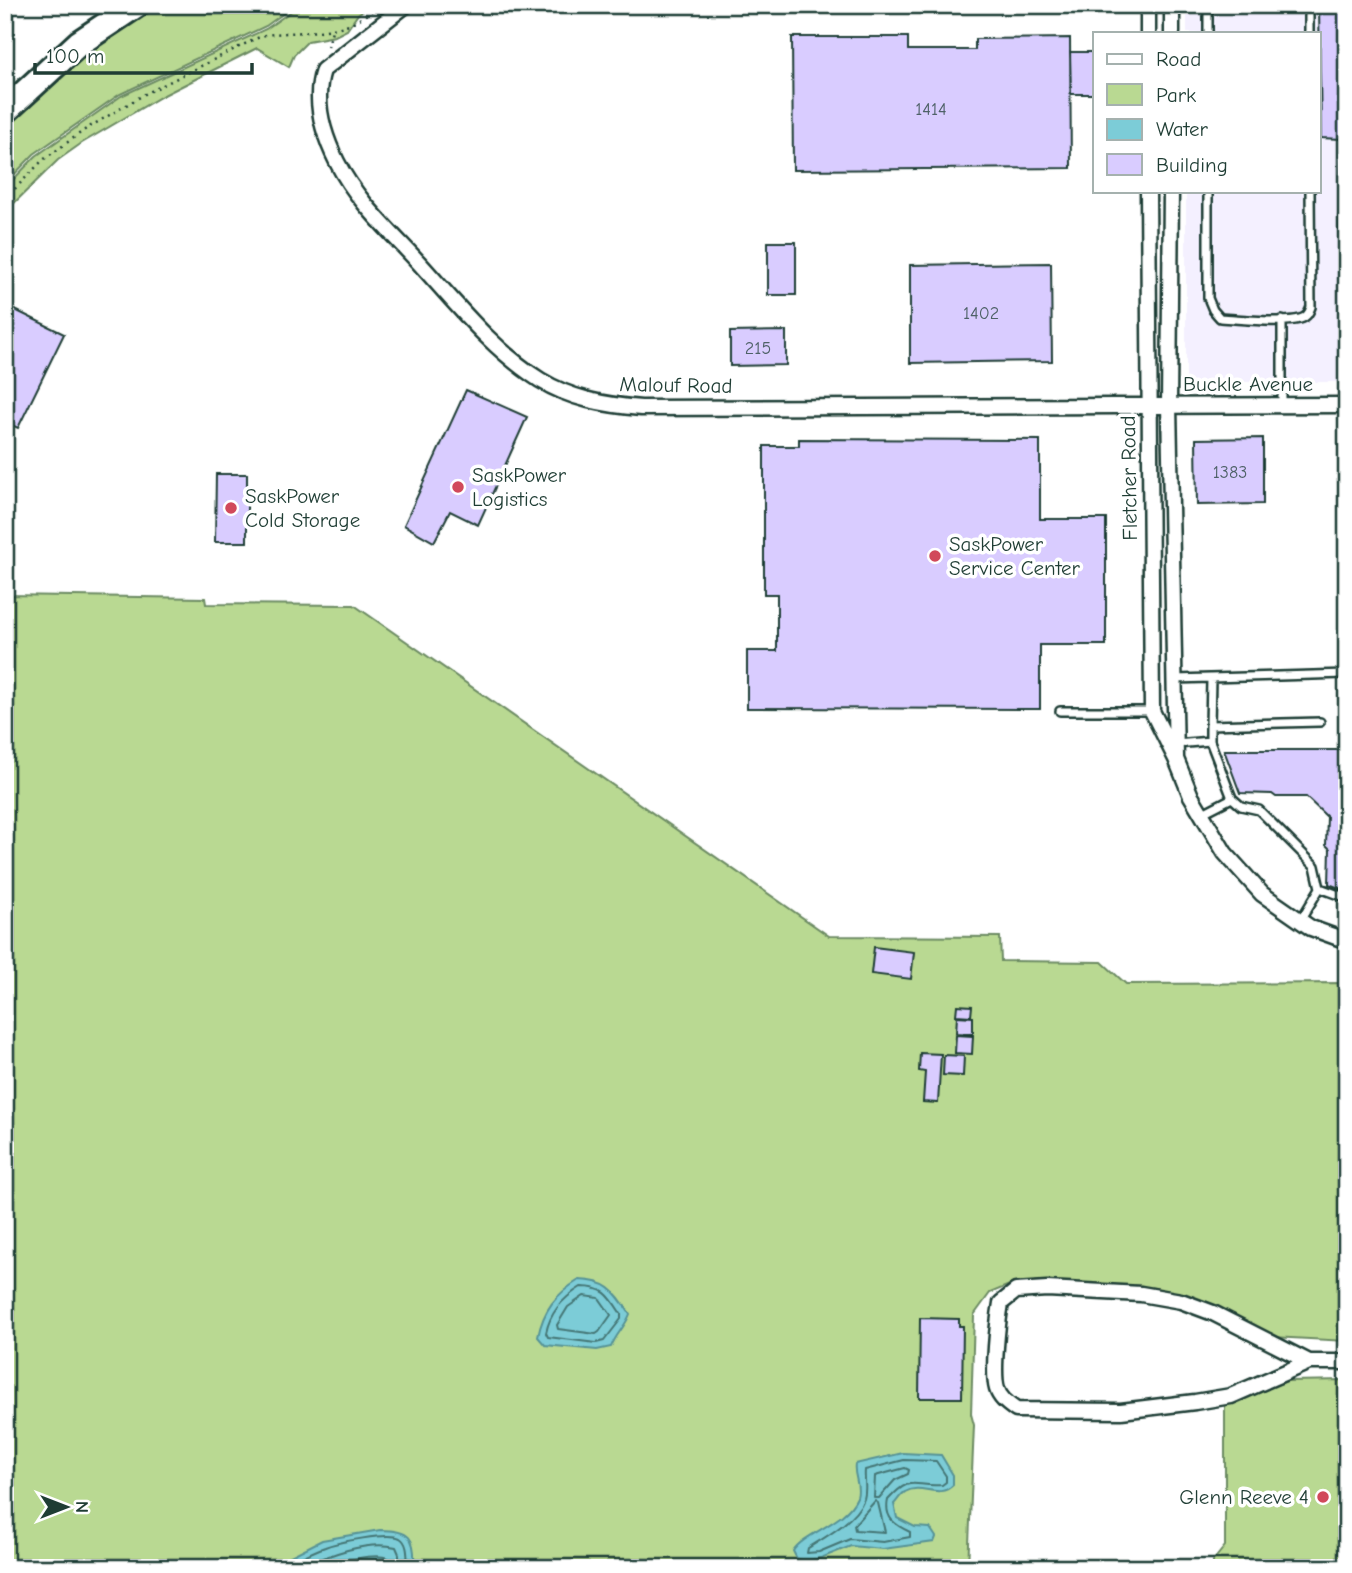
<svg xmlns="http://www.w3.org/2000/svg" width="1352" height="1573" viewBox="0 0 1352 1573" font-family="'Comic Neue',sans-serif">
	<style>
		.built { fill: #f4f0ff }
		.green { fill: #b9d992; stroke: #6c8b63; stroke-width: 2 }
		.water { fill: #7cccd7; stroke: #579396; stroke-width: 2 }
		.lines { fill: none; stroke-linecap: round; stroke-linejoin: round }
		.shore { stroke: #447675; stroke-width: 2 }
		.building { fill: #d9ccff; stroke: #1f3d34; stroke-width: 2 }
		.service-casing { stroke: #1f3d34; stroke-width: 12 }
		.minor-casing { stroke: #1f3d34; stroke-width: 19 }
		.motorway-casing { stroke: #1f3d34; stroke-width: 30 }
		.path { stroke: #1f3d34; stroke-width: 2.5; stroke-dasharray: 2 5; stroke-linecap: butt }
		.service { stroke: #fff; stroke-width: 7 }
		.minor { stroke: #fff; stroke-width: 14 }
		.motorway { stroke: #fff; stroke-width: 24 }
		.poi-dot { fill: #d1495b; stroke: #fff; stroke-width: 2.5 }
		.labels { text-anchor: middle; stroke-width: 7; stroke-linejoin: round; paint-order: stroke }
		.number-label { font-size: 18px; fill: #4e6167 }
		.street-label { font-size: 21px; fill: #1f3d34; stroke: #fff }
		.poi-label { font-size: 21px; fill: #1f3d34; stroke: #fff; text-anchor: start }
	</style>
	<rect width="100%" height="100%" fill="#fff"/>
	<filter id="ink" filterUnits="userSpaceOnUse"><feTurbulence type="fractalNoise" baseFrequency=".0143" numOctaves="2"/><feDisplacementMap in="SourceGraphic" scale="14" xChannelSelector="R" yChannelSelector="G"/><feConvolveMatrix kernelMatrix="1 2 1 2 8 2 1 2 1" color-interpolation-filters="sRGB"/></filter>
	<g filter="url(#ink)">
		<!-- built -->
		<path class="built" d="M1187 5H1347V382H1186V191H1319V33H1187Z"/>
		<!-- green -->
		<path class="green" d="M155 5H295L266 26 120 94 34 154 5 184V127L95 48Z
			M300 5H371L358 14 347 30 335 36 308 41 294 55 289 67 257 48 162 96 82 143 58 160 5 212V188L36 156 121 96 266 29Z
			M5 595 205 598 206 604 354 605 829 936 1000 937 1001 961 1102 962 1126 984 1347 983V1341L1272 1337 1216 1307 1155 1288 1014 1283 990 1293 974 1315 971 1414 974 1425 968 1568H5Z
			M1347 1380V1568H1213V1561L1225 1546V1404L1287 1381Z"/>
		<!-- water -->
		<path class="water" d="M579 1280C609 1281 614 1290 630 1314 625 1327 616 1334 611 1347L597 1350 545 1345 538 1337C543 1310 556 1294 579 1280Z
			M903 1453 941 1455 953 1475V1485C938 1500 922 1482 905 1492 901 1494 897 1501 894 1504L897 1518 915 1527 930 1528 936 1537 934 1542 883 1549 851 1546 821 1558 807 1561 797 1559 793 1551C804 1533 846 1523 857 1497 861 1485 853 1476 855 1464Z
			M380 1530C410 1530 416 1537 414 1568H267L322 1540Z"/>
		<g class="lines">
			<!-- shore -->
			<path class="shore" d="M581 1287C605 1287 609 1295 621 1314V1319L604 1341 596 1343 548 1337 546 1333C550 1312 563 1298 581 1287Z
				M584 1296 599 1298 611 1315 599 1332 596 1334 558 1329 557 1325 568 1307Z
				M904 1460 936 1461 946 1476V1482L942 1485C914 1488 912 1473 888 1500 884 1518 895 1525 910 1532V1537L883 1542 850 1539 819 1552 807 1553 808 1548C826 1537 856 1520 864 1499 867 1489 864 1480 865 1470Z
				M905 1468 909 1470 908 1474 895 1480 879 1498H874L875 1476Z
				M875 1501 878 1503 885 1532 855 1530 854 1525Z
				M280 1568C295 1561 310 1552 325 1547 338 1542 388 1532 400 1538 409 1543 407 1559 408 1568
				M301 1568C327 1555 367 1540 396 1547L399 1554V1568
				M325 1568C339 1561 375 1553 388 1558V1568"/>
		</g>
		<!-- building -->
		<path class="building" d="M1319 5H1347V250H1339L1341 139 1321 138Z
			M792 37H908V50H975V39L1070 38 1071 168 793 170Z
			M1070 52H1095V94H1071Z
			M768 242H796V295H768Z
			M1051 263 1052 361 910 363V265Z
			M5 305 64 334 18 428 5 422Z
			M786 331V365L730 366V332Z
			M466 390 527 417 478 525 450 511 434 542 404 525Z
			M1263 438V504L1197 505 1196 439Z
			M799 439 1040 440V519H1106V645H1040V709L747 708V651H777V594H764V446H799Z
			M216 474H247V542H215Z
			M1224 750H1347V891L1329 884 1330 849 1326 845 1327 817 1306 797H1276L1272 794 1240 793Z
			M874 947 914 952 911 979 871 974Z
			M957 1005 972 1006 971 1016 956 1015Z
			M957 1016 973 1017V1034L956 1033Z
			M956 1035 973 1036 972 1054 955 1053Z
			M920 1053 941 1054 938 1103 923 1102 925 1072 919 1071Z
			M944 1055 964 1056 963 1076 943 1075Z
			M920 1318 959 1319V1326H963L962 1398H919Z"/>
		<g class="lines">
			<!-- service casing -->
			<g class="service-casing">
				<path id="service" d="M1208 5V33
					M1309 5V33
					M1208 191V298L1213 310 1220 318C1241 319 1281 324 1300 319 1307 317 1309 313 1311 307L1310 191
					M1282 405V320
					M1175 679 1347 674
					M1060 711H1151
					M1210 725 1211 679
					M1176 744 1210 741
					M1201 814 1232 798
					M1320 888 1347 898
					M1300 921 1320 888 1315 866 1259 810 1241 806 1232 798 1210 741V725L1320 722"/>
			</g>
			<!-- minor casing -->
			<g class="minor-casing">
				<path id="minor" d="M406 5 323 70C313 101 323 134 337 162 357 202 392 233 421 265 458 306 493 350 540 380 571 399 605 405 641 408L1347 405
					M1148 5V33
					M1172 33V5
					M1148 191 1152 711 1176 759 1191 796 1225 853 1262 894 1311 928 1347 941
					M1171 191 1169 405 1176 758
					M1309 1362 1213 1313 1181 1301 1141 1294 1047 1289 1016 1291 1001 1303C998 1321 992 1373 997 1389 1000 1399 1008 1404 1016 1410L1121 1411 1195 1402 1231 1396 1309 1362H1347"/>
			</g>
			<!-- motorway casing -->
			<g class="motorway-casing">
				<path id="motorway" d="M5 111 79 43 136 5"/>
			</g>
			<!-- path -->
			<path class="path" d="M328 47 332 30
				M5 199 43 160 86 129 145 94 255 39 265 35C312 29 341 38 379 5"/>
			<!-- service -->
			<use href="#service" class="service"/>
			<!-- minor -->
			<use href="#minor" class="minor"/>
			<!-- motorway -->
			<use href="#motorway" class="motorway"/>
		</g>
	</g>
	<!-- markers -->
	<g class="poi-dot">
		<circle cx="458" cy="487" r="7"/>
		<circle cx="231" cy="508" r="7"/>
		<circle cx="935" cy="556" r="7"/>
		<circle cx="1323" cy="1497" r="7"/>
	</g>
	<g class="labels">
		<!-- number labels -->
		<g class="number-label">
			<text x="931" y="115">1414</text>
			<text x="981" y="319">1402</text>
			<text x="758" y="354">215</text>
			<text x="1230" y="478">1383</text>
		</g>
		<!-- street labels -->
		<g class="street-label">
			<text x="1248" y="391">Buckle Avenue</text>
			<text transform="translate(676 385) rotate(1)" y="7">Malouf Road</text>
			<text transform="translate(1129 478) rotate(-91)" y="7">Fletcher Road</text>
		</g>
		<!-- poi labels -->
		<g class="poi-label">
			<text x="472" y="482">SaskPower<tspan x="472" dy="24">Logistics</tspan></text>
			<text x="245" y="503">SaskPower<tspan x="245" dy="24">Cold Storage</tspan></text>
			<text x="949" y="551">SaskPower<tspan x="949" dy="24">Service Center</tspan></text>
			<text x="1309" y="1504" text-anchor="end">Glenn Reeve 4</text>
		</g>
	</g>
	<!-- margin -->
	<rect width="1352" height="1573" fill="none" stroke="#fff" stroke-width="28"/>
	<rect x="14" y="14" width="1324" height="1545" fill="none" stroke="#1f3d34" stroke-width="2.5" filter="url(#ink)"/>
	<!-- legend -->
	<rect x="1093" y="32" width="228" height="161" fill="#ffffff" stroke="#a5b1ae" stroke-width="2"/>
	<rect x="1107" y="54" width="35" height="10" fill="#ffffff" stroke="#a5b1ae" stroke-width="2"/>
	<text x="1156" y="66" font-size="21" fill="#1f3d34">Road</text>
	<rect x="1107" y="84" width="35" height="21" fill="#b9d992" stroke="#a5b1ae" stroke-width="2"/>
	<text x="1156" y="102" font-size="21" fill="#1f3d34">Park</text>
	<rect x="1107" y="119" width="35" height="21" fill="#7cccd7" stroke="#a5b1ae" stroke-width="2"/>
	<text x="1156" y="136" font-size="21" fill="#1f3d34">Water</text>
	<rect x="1107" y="154" width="35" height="21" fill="#d9ccff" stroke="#a5b1ae" stroke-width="2"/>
	<text x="1156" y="172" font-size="21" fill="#1f3d34">Building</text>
	<!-- north arrow -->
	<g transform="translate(66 1507) rotate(90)" stroke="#ffffff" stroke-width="5" paint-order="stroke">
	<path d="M0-5L12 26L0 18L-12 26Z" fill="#1f3d34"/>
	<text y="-10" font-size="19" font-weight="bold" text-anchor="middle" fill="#1f3d34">N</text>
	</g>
	<!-- scale -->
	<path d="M35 63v10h217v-10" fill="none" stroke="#1f3d34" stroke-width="3.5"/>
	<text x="46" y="63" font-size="21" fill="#1f3d34" stroke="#ffffff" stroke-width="5" paint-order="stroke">100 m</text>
</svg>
